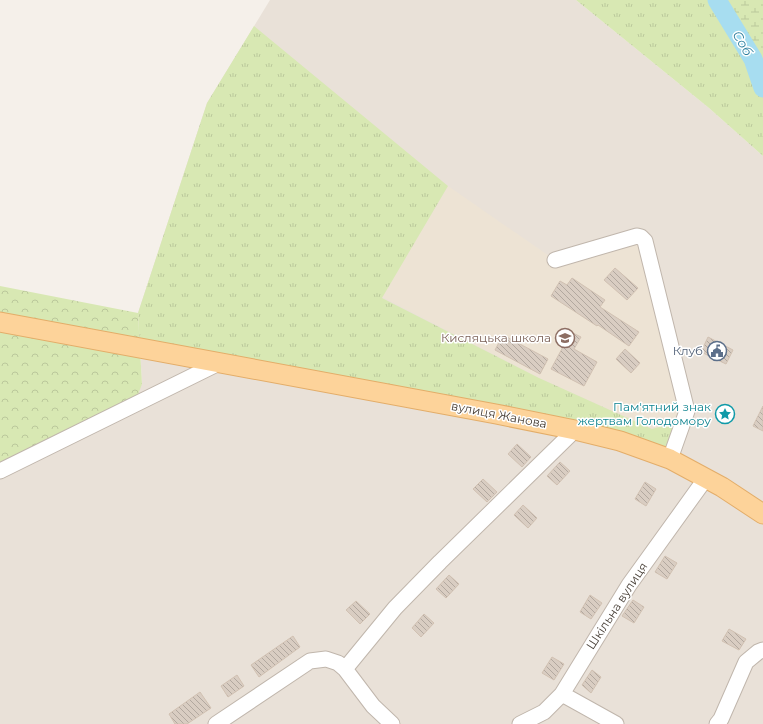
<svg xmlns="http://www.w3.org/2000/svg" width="763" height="724" viewBox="0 0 763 724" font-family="Montserrat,sans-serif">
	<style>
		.residential { fill: #e9e1d8 }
		.education { fill: #ede3d4 }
		.grass { fill: url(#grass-tufts) }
		.forest { fill: url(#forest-crowns) }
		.wetland { fill: url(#wetland-marsh) }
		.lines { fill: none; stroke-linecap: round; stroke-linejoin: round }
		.river { stroke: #a7ddf0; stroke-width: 19 }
		.building { fill: url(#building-back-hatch); stroke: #d1c1b2 }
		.minor-casing { stroke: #c0b6ac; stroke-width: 17 }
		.major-casing { stroke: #e3ad69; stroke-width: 21 }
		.minor { stroke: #fff; stroke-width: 15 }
		.major { stroke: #fdd39a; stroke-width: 19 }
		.labels { text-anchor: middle; stroke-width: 3; stroke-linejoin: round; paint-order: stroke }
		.education-label { font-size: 12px; fill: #785e54; stroke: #fff; text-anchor: end }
		.service-label { font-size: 12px; fill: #4e5e75; stroke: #fff; text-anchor: end }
		.culture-label { font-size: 12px; fill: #0d838f; stroke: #fff; text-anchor: end }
		.street-label { font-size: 12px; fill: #494038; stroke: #fff }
		.water-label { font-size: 13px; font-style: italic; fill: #2c7d9c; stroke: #fff }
	</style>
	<defs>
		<pattern id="grass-tufts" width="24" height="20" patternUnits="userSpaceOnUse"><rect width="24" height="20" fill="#d8e8b3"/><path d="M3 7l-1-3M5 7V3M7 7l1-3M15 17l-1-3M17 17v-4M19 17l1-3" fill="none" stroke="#bbc89b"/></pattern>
		<pattern id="forest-crowns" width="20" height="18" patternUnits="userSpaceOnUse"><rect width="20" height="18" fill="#d8e8b3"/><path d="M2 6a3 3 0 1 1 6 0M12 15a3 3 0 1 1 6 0" fill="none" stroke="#bbc89b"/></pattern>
		<pattern id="wetland-marsh" width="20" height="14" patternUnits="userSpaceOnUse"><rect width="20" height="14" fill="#d8e8b3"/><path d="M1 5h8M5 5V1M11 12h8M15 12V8" fill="none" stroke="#bbc89b"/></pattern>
		<pattern id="building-back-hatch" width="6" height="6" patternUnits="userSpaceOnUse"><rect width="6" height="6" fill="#d9cdc2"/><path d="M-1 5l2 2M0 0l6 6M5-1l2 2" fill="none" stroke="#b2a89f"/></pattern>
	</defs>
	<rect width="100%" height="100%" fill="#f5f0ea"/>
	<!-- residential -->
	<path class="residential" d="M270 0H576L709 108 763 156V724H0V471L142 384 138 313 207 103Z"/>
	<!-- education -->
	<path class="education" d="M448 186 555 260 637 236 687 411 663 426 652 429 539 378 382 297Z"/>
	<!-- grass -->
	<path class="grass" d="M576 0H717L753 59 763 88V156L709 108Z
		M254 26 448 186 382 298 539 378 652 429 663 426 687 411 670 459 140 348 138 313 207 103Z"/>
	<!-- forest -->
	<path class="forest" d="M0 286 138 313 142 384 134 405 0 471Z"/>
	<!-- wetland -->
	<path class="wetland" d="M717 0H763V88L753 59Z"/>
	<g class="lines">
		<!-- river -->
		<path class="river" d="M717 0 753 59 763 88"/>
	</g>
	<!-- building -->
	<path class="building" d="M615 268 638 288 627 300 604 280Z
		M572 278 605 300 600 307 639 332 629 346 598 325 597 326 551 296 560 281 567 285Z
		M571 332 581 337 574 349 597 362 584 386 551 369Z
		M503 335 548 359 540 374 495 350Z
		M708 337 733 350 726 364 701 352Z
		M625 349 640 363 631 373 616 359Z
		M763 406V431L753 426Z
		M517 444 531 457 522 467 508 454Z
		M560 462 570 471 557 485 547 476Z
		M483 479 497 492 487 502 473 489Z
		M645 482 656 489 646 506 635 499Z
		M523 505 537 518 528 528 514 515Z
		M665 556 677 563 667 579 655 572Z
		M449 575 459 584 446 598 436 589Z
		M590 595 602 603 591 619 580 612Z
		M633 600 644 607 634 623 622 616Z
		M356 601 370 614 360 624 346 610Z
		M424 614 434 623 421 637 412 628Z
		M729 629 746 639 739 650 722 641Z
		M293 636 300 647 259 677 251 665Z
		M552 657 564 664 554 680 542 673Z
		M592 670 601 677 591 693 582 685Z
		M237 675 244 686 228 697 221 686Z
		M200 692 211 708 187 724H175L169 714Z"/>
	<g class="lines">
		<!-- minor casing -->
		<g class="minor-casing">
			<path id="minor" d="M555 260 637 236 641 237 645 241 687 411 670 459
				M0 471 219 363
				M345 669 395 608 440 562 575 430
				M562 694 616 724
				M216 724 310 661 326 659 338 663 345 669 373 706 392 724
				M520 724 544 712 562 694 629 585 706 478
				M717 724 721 719 746 662 758 652 763 650"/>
		</g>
		<!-- major casing -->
		<g class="major-casing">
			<path id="major" d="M0 322 496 414 575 430 620 441 670 459 722 487 763 514"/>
		</g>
		<!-- minor -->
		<use href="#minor" class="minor"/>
		<!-- major -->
		<use href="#major" class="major"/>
	</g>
	<!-- icons -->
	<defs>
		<g id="school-ring" transform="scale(1)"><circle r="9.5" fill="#fff" stroke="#8d6e63" stroke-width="1.5"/><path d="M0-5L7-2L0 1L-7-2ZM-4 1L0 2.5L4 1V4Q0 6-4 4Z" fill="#8d6e63"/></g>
		<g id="civic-ring" transform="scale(1)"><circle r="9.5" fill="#fff" stroke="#5c6f8a" stroke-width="1.5"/><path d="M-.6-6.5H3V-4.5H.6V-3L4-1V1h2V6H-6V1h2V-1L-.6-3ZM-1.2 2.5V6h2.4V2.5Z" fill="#5c6f8a"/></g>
		<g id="sight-ring" transform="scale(1)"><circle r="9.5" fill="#fff" stroke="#0f9aa8" stroke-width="1.5"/><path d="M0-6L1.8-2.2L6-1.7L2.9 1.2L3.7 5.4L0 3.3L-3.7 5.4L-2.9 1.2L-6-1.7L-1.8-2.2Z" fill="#0f9aa8"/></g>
	</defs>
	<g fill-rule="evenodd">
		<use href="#school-ring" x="565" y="338"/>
		<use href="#civic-ring" x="717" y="351"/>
		<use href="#sight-ring" x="725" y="414"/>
	</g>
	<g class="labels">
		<!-- education labels -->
		<g class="education-label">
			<text x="551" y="342">Кисляцька школа</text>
		</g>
		<!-- service labels -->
		<g class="service-label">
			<text x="703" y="355">Клуб</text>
		</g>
		<!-- culture labels -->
		<g class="culture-label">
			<text x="711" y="411">Пам'ятний знак<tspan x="711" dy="14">жертвам Голодомору</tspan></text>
		</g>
		<!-- street labels -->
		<g class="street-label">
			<text transform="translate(499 415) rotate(11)" y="4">вулиця Жанова</text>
			<text transform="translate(617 606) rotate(-57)" y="4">Шкільна вулиця</text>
		</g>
		<!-- water labels -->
		<g class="water-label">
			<text transform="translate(743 43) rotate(59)" y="5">Соб</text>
		</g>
	</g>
</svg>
